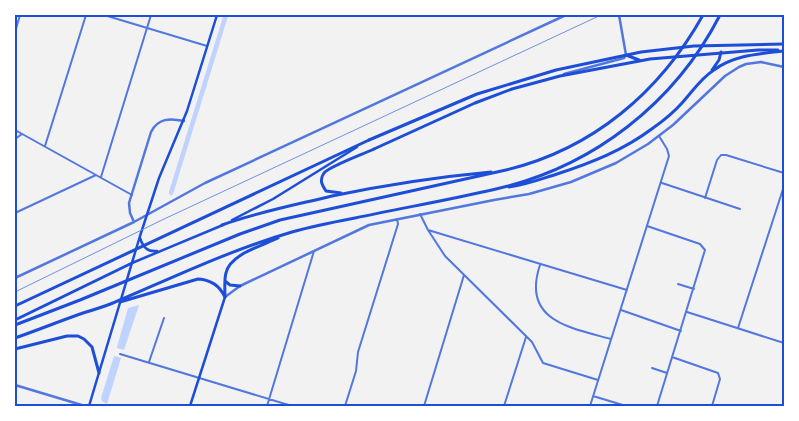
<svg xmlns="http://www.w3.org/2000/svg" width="799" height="421" viewBox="0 0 799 421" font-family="'PT Sans',sans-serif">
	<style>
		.water { fill: #bfd3fe }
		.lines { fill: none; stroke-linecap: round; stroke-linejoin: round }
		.canal { stroke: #bfd3fe; stroke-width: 4.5 }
		.minor { stroke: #5277de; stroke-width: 2 }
		.tertiary { stroke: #5277de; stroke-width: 2.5 }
		.secondary { stroke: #1d4ed8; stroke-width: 2.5 }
		.primary { stroke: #1d4ed8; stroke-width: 3 }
		.motorway { stroke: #1d4ed8; stroke-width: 3 }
		.rail { stroke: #7290e2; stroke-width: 1 }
		.neatline { fill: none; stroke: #1d4ed8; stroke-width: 2 }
	</style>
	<rect width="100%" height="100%" fill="#f2f2f2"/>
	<!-- water -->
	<path class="water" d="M139 305 124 350 117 348V347L128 308Z
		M114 356 121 358 107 404 102 401 101 398Z"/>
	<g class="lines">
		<!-- canal -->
		<path class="canal" d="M171 193 226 15"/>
		<!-- minor -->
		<path class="minor" d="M104 15 207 46
			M15 32 20 15
			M15 130 132 195
			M15 139 22 134
			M45 146 86 15
			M101 177 151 15
			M662 183 740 209
			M705 198 717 160 721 155H726L784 173
			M15 213 96 175
			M420 214 428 230 445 256 532 342 543 363 598 380
			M647 226 700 244 705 250 657 406
			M428 230 627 290
			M540 265C521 321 571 328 611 339
			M678 284 694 289
			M621 310 681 331
			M687 312 784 343
			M738 328 784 186
			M120 354 292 406
			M672 357 718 373 720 379 712 406
			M149 362 164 318
			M783 367 784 364
			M652 368 667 373
			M593 396 626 406
			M267 406 314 251
			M345 406 356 371 358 352 398 224 397 219
			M424 406 464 275
			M504 406 526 337
			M590 406 669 156 667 149 659 136"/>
		<!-- tertiary -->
		<path class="tertiary" d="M564 74 624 58 626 55 619 15
			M134 222 130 213 129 203 151 132C158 118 170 118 184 121
			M15 278 134 222 205 183 566 15
			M225 297 240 286 369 225 494 200 529 194 571 182 616 163 648 144 673 125 725 76 739 67 746 64 761 62 784 67
			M15 385 85 406"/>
		<!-- secondary -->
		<path class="secondary" d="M232 220 273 199 357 147
			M140 238C143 247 147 252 157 251
			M132 263 223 225
			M89 406 140 236 159 178 187 111 217 15
			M190 406 225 297"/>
		<!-- primary -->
		<path class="primary" d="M626 55 639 60
			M369 140 477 94 556 70 641 52 694 46 784 44
			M374 149 475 103 512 89 560 76 650 59 758 50H778"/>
		<!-- motorway -->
		<path class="motorway" d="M712 70 719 60 721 52
			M509 187C526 185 541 179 557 174 591 163 624 150 653 128 663 121 674 112 682 103 692 92 701 78 714 70 734 55 759 54 783 51
			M341 193 326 191C322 185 319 180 324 173 330 166 364 154 374 149
			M222 225C258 212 295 205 332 196 385 185 437 177 491 172
			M225 281 230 285 240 286
			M225 297C225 289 224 280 226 273 230 254 262 246 278 238
			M120 302 198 279C211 280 219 285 225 297
			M15 306 369 140
			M15 320 132 263
			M15 325 80 300 240 234 280 220 506 170C593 149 660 92 703 15
			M15 338C38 330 60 321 83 313 93 310 103 307 113 303 172 278 230 250 292 232 313 226 334 222 355 218 402 208 449 200 496 189 593 167 675 103 720 15
			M15 349 67 336H78L84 339 92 347 99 373"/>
		<!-- rail -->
		<path class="rail" d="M15 292 162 220 601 15"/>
	</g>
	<!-- border -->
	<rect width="799" height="421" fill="none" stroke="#ffffff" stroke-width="32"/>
	<rect x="16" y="16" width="767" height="389" class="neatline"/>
</svg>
